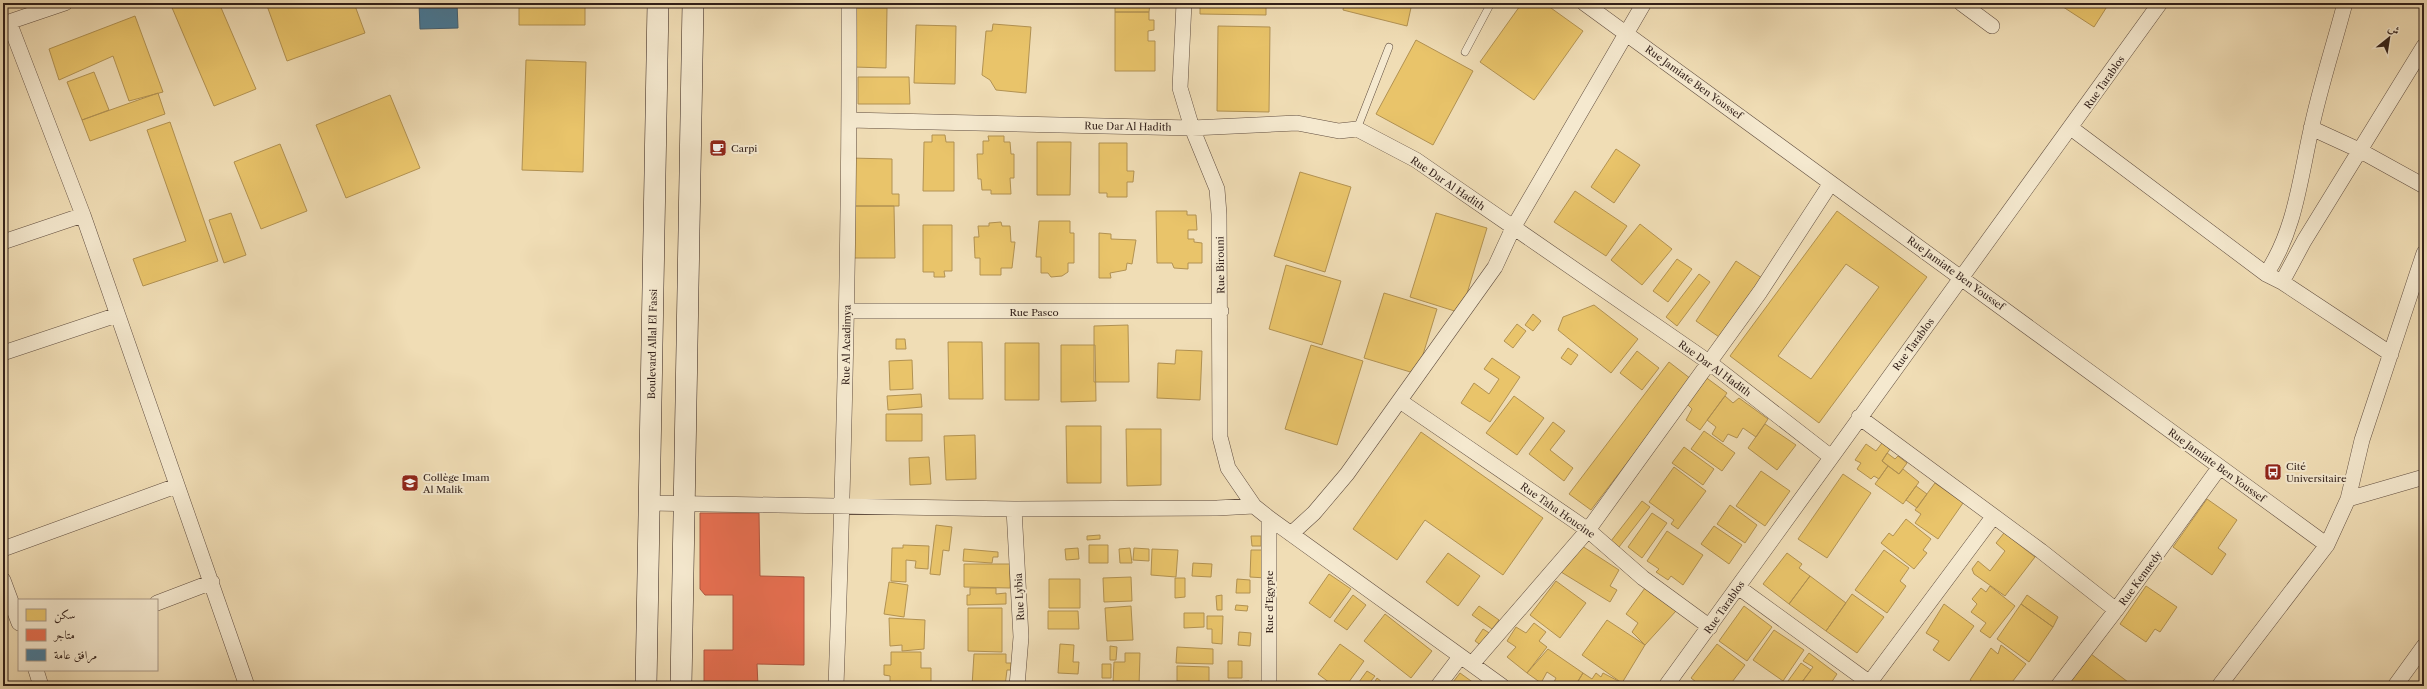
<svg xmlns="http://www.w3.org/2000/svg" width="2427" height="689" viewBox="0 0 2427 689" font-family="'Libre Caslon Text',Amiri,serif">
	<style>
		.homes { fill: #e9c46a; stroke: #b29252; fill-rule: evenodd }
		.shops { fill: #e76f51; stroke: #b05740 }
		.public { fill: #457b9d; stroke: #3f5f75 }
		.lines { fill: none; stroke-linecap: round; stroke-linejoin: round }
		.lane-casing { stroke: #614e40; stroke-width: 8 }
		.street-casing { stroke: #614e40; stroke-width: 16 }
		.secondary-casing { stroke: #311f19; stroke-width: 22 }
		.lane { stroke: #f5e9cf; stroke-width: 7 }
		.street { stroke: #f5e9cf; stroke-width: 15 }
		.secondary { stroke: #f5e9cf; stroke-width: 21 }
		.labels { text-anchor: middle; stroke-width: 4; stroke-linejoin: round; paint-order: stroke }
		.street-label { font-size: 10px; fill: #311f19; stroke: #f5e9cf }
		.poi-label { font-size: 10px; fill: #311f19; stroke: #f5e9cf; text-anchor: start }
	</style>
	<rect width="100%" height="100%" fill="#f0ddb5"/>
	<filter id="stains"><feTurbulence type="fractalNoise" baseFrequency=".005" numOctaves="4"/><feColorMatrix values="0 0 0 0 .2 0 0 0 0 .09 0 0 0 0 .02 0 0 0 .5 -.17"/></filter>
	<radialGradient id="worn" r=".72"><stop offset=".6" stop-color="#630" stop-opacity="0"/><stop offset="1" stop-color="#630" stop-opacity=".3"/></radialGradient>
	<!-- homes -->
	<path class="homes" d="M170 3H219L256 89 214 106Z
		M266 3H354L365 33 287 61Z
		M519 3H585V25H519Z
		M854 3H886V5H854Z
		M1115 3H1150L1149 12H1115Z
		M1200 3H1266V15L1200 14Z
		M1344 3H1412L1407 26 1343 10Z
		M1522 3H1544L1583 31 1534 100 1480 62Z
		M2057 3H2106L2108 5 2094 27Z
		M854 8H887L886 68 854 67Z
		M1115 12H1149V20H1154V30L1148 31V41H1155V71H1115Z
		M135 16 163 92 129 101 113 56 59 80 49 49Z
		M993 24 1031 27 1026 93 996 90 990 80 982 75 986 31H992Z
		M916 25 956 26 955 84 914 83Z
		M1218 26 1270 27 1269 112 1217 111Z
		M1416 40 1473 71 1433 145 1376 114Z
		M526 60 586 62 583 172 522 170Z
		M94 72 109 110 82 120 67 82Z
		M858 77H909L910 104H858Z
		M158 93 165 114 90 141 82 120Z
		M390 95 420 168 346 198 316 125Z
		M170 122 218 261 143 286 133 259 186 241 147 130Z
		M932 135H945L946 142H954V191H923L924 142H932Z
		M988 136H1004V142H1010L1011 154H1014V178H1010L1011 194H991V190H982L981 179H978L977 154H983V141H989Z
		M1037 142H1071L1070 195H1037Z
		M1099 143H1127V171H1134L1133 182H1127V197H1107V193H1099Z
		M280 144 307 211 261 229 234 162Z
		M1616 149 1640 165 1614 203 1591 187Z
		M850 158 892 159V194H899V206H851Z
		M1300 172 1351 187 1325 272 1274 256Z
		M1575 191 1627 226 1606 256 1554 222Z
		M851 206H894L895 258H851Z
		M1156 211H1187V215H1196L1197 230H1188V239H1194V242L1202 243V263H1188V269L1174 268 1172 263H1157Z
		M1837 211 1927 277 1819 423 1730 356ZM1846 264 1879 287 1811 379 1778 356Z
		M231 213 246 255 224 263 209 220Z
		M1436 213 1487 228 1461 313 1410 297Z
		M1039 221H1070V233H1074V263H1068V272L1062 276 1051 277 1048 273H1041V257H1036Z
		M1001 222 1002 226H1010L1011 242H1015L1012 268H1001V275H980V258H975L974 237H979L978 226H989V223Z
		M1640 224 1672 249 1642 285 1611 260Z
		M923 225H952V271H944L945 277H934V272H923Z
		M1099 233 1111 234V239L1136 240 1132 264 1127 263 1126 270 1110 273 1111 278H1099Z
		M1677 259 1692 269 1668 302 1653 291Z
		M1736 261 1762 278 1722 339 1696 321Z
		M1286 265 1341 281 1322 345 1269 329Z
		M1699 274 1710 282 1677 326 1666 317Z
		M1384 293 1437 309 1417 374 1364 358Z
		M1594 305 1638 339 1611 373 1558 330 1563 317Z
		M1533 314 1541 321 1533 331 1525 325Z
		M1517 324 1526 331 1513 348 1504 341Z
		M1128 325 1129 382H1094V326Z
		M896 339H905L906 349H896Z
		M948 342H982L983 399H949Z
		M1005 343H1039V400H1005Z
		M1061 345H1095L1096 401 1061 402Z
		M1311 345 1363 361 1337 445 1285 429Z
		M1568 348 1578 355 1571 365 1561 358Z
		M1176 350 1202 351 1200 400 1157 398 1158 363 1175 364Z
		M1637 351 1659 368 1642 390 1620 373Z
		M1492 358 1520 377 1490 422 1461 403 1474 383 1489 394 1499 379 1484 369Z
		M912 360 913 389 890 390 889 361Z
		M1669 362 1691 379 1591 510 1569 494Z
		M1704 376 1727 393 1700 430 1686 420 1692 409 1686 403Z
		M921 394 922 407 888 410 887 396Z
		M1514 396 1544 418 1517 455 1486 433Z
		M1725 396 1733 403 1739 398 1768 419 1756 437 1743 428 1737 438 1728 434 1723 442 1712 434 1716 427 1707 420Z
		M886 414H922V441H886Z
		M1553 422 1565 431 1550 450 1573 468 1564 481 1529 454Z
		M1765 424 1796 445 1777 470 1748 448Z
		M1066 426H1101V483H1067Z
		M1126 429H1161V485L1127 486Z
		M1704 431 1735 453 1722 471 1691 449Z
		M1421 432 1543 518 1503 575 1425 520 1397 560 1353 529Z
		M975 435 976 479 946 480 944 436Z
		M1882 443 1890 449 1882 461 1888 466 1879 479 1874 476 1871 479 1857 469 1861 463 1855 460 1866 444 1876 451Z
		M1684 447 1714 469 1703 485 1672 463Z
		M1887 453 1895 459 1898 456 1907 463 1899 474 1882 461Z
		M929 457 931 484 910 485 909 458Z
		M1888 466 1899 474 1903 469 1919 482 1903 504 1875 484Z
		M1674 467 1706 491 1678 529 1671 524 1674 520 1649 502Z
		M1761 471 1790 491 1765 526 1736 506Z
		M1843 474 1871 493 1827 558 1798 539Z
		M1935 483 1963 503 1938 539 1915 523 1921 514 1915 510Z
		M1916 486 1927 494 1917 508 1906 500Z
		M2207 499 2237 520 2218 548 2226 554 2212 575 2173 547Z
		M1642 501 1650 507 1619 547 1611 541Z
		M1730 505 1757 525 1745 543 1717 524Z
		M1652 513 1667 523 1642 558 1628 547Z
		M1906 519 1931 539 1923 550 1927 553 1914 569 1881 543 1889 533 1893 536Z
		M936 525 952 527 949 551 943 550 940 575 930 574Z
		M1714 526 1742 545 1729 564 1701 544Z
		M1667 531 1703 555 1683 585 1671 576 1668 580 1656 572 1659 569 1647 561Z
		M2004 533 2035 557 2005 596 1974 574 1972 569 1978 561 1990 571 2005 551 1996 543Z
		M1100 535V539L1087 540V536Z
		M1251 536H1261V546H1252Z
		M903 545 929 546 928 569 915 568 916 561 906 560V582L891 581 892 548H903Z
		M1089 545H1108V563H1089Z
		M1582 546 1619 570 1610 586 1617 590 1610 602 1561 572Z
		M1078 548 1079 559 1066 560 1065 549Z
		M1130 548 1132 563H1120L1119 549Z
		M1134 548 1149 549V561L1133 560Z
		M964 549 998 552V557H993L992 563 963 561Z
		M1152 549 1178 550 1176 577 1151 575Z
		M1251 550H1267L1266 578 1250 577Z
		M1884 550 1909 568 1900 581 1906 586 1887 613 1855 590Z
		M1448 553 1480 576 1458 606 1426 582Z
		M1787 553 1802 564 1799 568 1810 576 1789 604 1763 584Z
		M1193 563 1212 564 1211 577 1192 576Z
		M964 564H1010V588L964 587Z
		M1329 574 1351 589 1330 618 1309 603Z
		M1810 576 1846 603 1826 631 1789 604Z
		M1131 577 1132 601 1104 602 1103 578Z
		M1175 578H1185V597L1175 598Z
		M1049 579H1080V608H1049Z
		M1237 579 1250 580V593H1236Z
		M1556 581 1586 603 1560 638 1530 615Z
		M889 582 908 585 904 617 884 614Z
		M1990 586 2015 606 1990 638 1980 631 1986 623 1971 612 1977 604 1972 599 1981 588 1986 592Z
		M2146 586 2177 607 2160 632 2155 629 2146 642 2120 624Z
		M970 588H996V594L1006 593V604L967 605V595H970Z
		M1645 588 1676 611 1645 645 1632 632 1638 623 1626 614Z
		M1852 594 1884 617 1857 653 1826 631Z
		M1222 595V610H1217L1216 596Z
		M1353 595 1366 605 1347 630 1334 621Z
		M2027 595 2058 617 2053 627 2021 604Z
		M1944 604 1974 626 1949 661 1933 650 1939 641 1926 633Z
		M2021 604 2053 627 2029 662 1997 639Z
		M1236 605 1248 606 1247 611 1235 610Z
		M1131 606 1133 640 1107 641 1105 608Z
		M1479 606 1499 620 1492 629 1472 615Z
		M1744 606 1772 627 1747 661 1719 641Z
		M968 608H1002V652L968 651Z
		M1048 611H1078L1079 629H1048Z
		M1184 613H1204V627L1184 628Z
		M1385 614 1432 651 1411 678 1364 641Z
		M1207 616H1223L1222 644 1212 643V629H1207Z
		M889 618 925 620 924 649 902 651V645L890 646Z
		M1607 620 1645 645 1622 683 1582 655Z
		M1534 623 1546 632 1539 641 1547 647 1527 673 1507 657 1516 647 1507 641 1516 627 1526 633Z
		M1483 629 1491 634 1482 646 1475 641Z
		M1774 630 1804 650 1783 681 1753 660Z
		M1239 632 1251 633 1250 646 1238 645Z
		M1060 644 1074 645 1073 662H1079L1078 674 1058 673Z
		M1340 644 1364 661 1346 686H1334L1318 674Z
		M1717 644 1745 665 1729 686H1701L1691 678Z
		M2001 645 2026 664 2009 686H1978L1970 680 1991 648 1998 654Z
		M1110 646 1117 647 1116 660H1110Z
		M1177 647 1213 649V664L1176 663Z
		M1548 649 1583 673 1575 686H1552L1556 678 1547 672 1541 683 1527 673Z
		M891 652H921V668H931V684H890V676L884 675V665H891Z
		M1125 653H1140L1139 686H1099V682L1113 683 1114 662H1125Z
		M1809 653 1837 674 1829 686H1799L1813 667 1803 661Z
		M974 654H1006V663H1011V670H1007L1005 686H972Z
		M2091 654 2128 682 2126 686H2066Z
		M1228 661H1242V678H1228Z
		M1801 663 1811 670 1799 686H1795L1788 681Z
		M1102 664H1111V678H1102Z
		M1177 666 1209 667V682L1177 681Z
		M1367 671 1375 676 1367 686H1356Z
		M1460 673 1478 686H1450Z
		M1583 673 1592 679 1596 673 1601 677 1603 673 1622 683 1619 686H1575Z
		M1377 678 1387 686H1372Z
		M1249 681V686H1230V682Z"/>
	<!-- shops -->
	<path class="shops" d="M700 513H759L760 576 804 577V665L757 664 758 686H704V650H733V595H705L700 589Z"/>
	<!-- public -->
	<path class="public" d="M419 3H457L458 28 420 29Z"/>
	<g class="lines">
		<!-- lane casing -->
		<g class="lane-casing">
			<path id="lane" d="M1465 52 1491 3
				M1357 129 1389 47"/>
		</g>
		<!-- street casing -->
		<g class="street-casing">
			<path id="street" d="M1184 3 1180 88 1192 128 1217 189 1219 214 1220 437 1228 468 1254 506 1269 518 1502 686
				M1584 3 2327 545
				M1961 3 1992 26
				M9 22 83 215 247 686
				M3 24 65 3
				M849 120 1192 128 1297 123 1339 131 1357 129 1416 160 1710 363 1831 457
				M2071 128 2266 274 2282 282 2391 354
				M2311 128 2359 150 2424 186
				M3 242 83 215
				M2266 274C2295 231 2300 179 2311 130 2320 87 2334 45 2345 3
				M2282 282 2304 241 2424 46
				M847 311H1221
				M3 353 117 315
				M1400 401 1588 530 1643 578 1710 627
				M1859 417 2041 551 2116 610
				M2348 499 2424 477
				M649 503 1014 509 1217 508 1254 506
				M1014 509 1021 637 1017 686
				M1291 534 1314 513 1347 474 1495 267 1513 228 1644 3
				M3 549 176 486
				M3 580 19 623
				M1738 587 1874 686
				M157 603 212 582
				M1472 664 1588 530 1760 292 1831 183
				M36 670 41 686
				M836 686C844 458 850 231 849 3
				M1269 686V518
				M1438 686 1460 657
				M1666 686 2160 3
				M1867 686 1993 517
				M2058 686 2116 610 2219 468
				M2219 686 2327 545 2348 499 2362 440 2424 253
				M2395 686 2424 646"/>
		</g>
		<!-- secondary casing -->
		<g class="secondary-casing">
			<path id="secondary" d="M646 686 658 3
				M681 686 693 3"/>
		</g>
		<!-- lane -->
		<use href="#lane" class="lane"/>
		<!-- street -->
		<use href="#street" class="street"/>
		<!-- secondary -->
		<use href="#secondary" class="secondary"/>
	</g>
	<!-- icons -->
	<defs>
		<g id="cafe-square" transform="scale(0.9)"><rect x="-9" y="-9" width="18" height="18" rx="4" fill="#8f2418" stroke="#f5e9cf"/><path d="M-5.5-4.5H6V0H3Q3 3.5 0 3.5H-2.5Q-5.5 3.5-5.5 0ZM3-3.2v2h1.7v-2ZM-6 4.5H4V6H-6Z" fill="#fff"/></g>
		<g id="bus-square" transform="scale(0.9)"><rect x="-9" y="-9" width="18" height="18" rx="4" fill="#8f2418" stroke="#f5e9cf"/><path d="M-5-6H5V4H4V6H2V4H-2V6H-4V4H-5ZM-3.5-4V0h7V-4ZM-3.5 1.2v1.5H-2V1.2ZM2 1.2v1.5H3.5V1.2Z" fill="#fff"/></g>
		<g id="school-square" transform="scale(0.9)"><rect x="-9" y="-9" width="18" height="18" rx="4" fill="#8f2418" stroke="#f5e9cf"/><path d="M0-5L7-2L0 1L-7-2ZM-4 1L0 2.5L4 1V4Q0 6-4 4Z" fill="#fff"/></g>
	</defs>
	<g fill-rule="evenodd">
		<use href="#cafe-square" x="718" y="148"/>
		<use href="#bus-square" x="2273" y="472"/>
		<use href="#school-square" x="410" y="483"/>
	</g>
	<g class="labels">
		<!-- street labels -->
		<g class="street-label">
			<text transform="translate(1694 82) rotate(36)" y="4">Rue Jamiate Ben Youssef</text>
			<text transform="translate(2104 82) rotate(-55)" y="4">Rue Tarablos</text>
			<text transform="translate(1128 126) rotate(1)" y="4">Rue Dar Al Hadith</text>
			<text transform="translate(1448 183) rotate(34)" y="4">Rue Dar Al Hadith</text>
			<text transform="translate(1220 265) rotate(-91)" y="4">Rue Birouni</text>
			<text transform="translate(1956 273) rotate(36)" y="4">Rue Jamiate Ben Youssef</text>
			<text x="1034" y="316">Rue Pasco</text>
			<text transform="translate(652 344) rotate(-89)" y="4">Boulevard Allal El Fassi</text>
			<text transform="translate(1913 344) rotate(-54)" y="4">Rue Tarablos</text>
			<text transform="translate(846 345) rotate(-89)" y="4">Rue Al Acadimya</text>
			<text transform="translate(1715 368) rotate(36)" y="4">Rue Dar Al Hadith</text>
			<text transform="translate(2217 465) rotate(36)" y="4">Rue Jamiate Ben Youssef</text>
			<text transform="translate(1558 510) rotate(35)" y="4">Rue Taha Houcine</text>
			<text transform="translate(2140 578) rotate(-54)" y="4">Rue Kennedy</text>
			<text transform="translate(1019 597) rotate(-93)" y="4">Rue Lybia</text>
			<text transform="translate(1269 602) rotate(-90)" y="4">Rue d'Egypte</text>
			<text transform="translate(1724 607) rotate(-55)" y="4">Rue Tarablos</text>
		</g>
		<!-- poi labels -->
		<g class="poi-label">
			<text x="731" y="152">Carpi</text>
			<text x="2286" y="470">Cité<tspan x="2286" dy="12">Universitaire</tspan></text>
			<text x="423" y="481">Collège Imam<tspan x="423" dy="12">Al Malik</tspan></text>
		</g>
	</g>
	<!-- margin -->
	<rect width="2427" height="689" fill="none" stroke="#f0ddb5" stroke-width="16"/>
	<rect x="4" y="4" width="2419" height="681" fill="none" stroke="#311f19" stroke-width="2"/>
	<rect x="8" y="8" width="2411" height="673" fill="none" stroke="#311f19"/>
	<!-- legend -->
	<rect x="18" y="599" width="140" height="72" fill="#f5e9cf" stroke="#a79886"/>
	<rect x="26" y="609" width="20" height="12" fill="#e9c46a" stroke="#a79886"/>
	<text x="54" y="619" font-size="12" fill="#311f19">سكن</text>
	<rect x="26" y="629" width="20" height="12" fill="#e76f51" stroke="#a79886"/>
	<text x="54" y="639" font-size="12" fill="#311f19">متاجر</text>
	<rect x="26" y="649" width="20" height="12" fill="#457b9d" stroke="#a79886"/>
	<text x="54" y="659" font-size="12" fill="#311f19">مرافق عامة</text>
	<!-- north arrow -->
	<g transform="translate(2389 38) rotate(30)" stroke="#f5e9cf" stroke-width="3" paint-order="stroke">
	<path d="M0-3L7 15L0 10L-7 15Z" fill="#311f19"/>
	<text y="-6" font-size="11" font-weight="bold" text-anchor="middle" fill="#311f19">ش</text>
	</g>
	<rect width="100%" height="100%" filter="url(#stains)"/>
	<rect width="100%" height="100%" fill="url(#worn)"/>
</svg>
